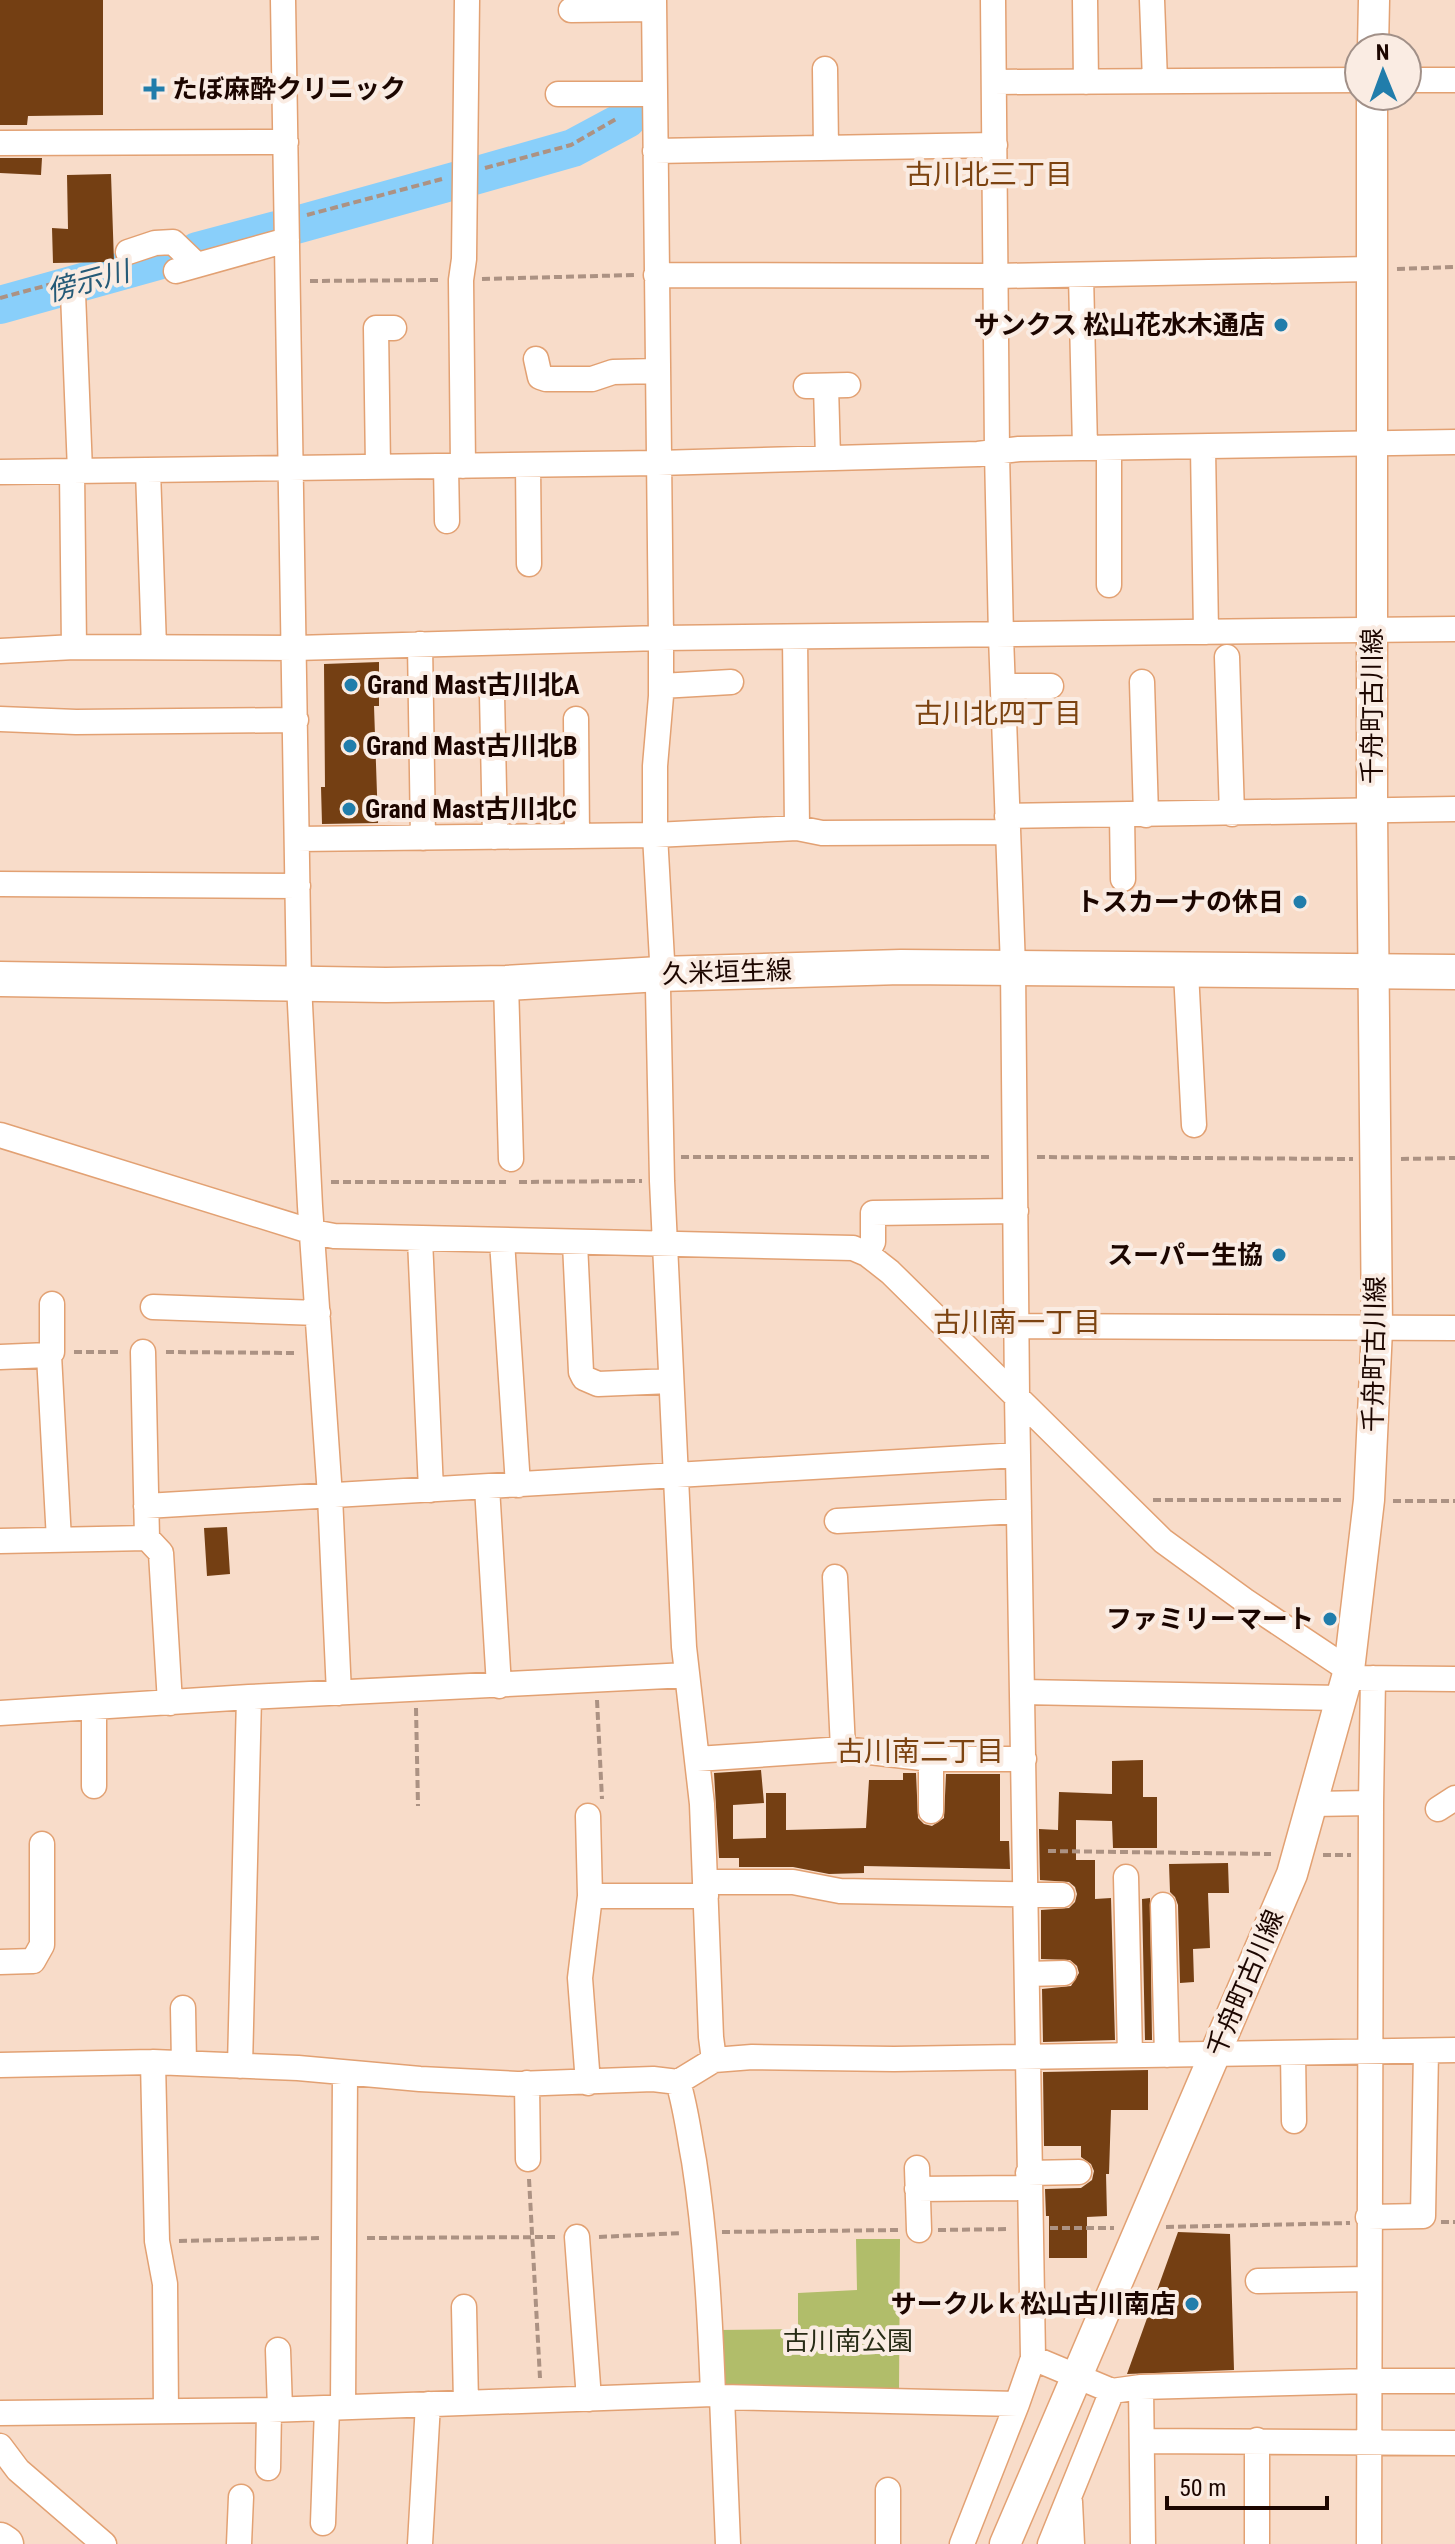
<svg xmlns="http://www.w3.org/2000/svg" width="1455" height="2544" viewBox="0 0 1455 2544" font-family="'Roboto Condensed','Noto Sans JP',sans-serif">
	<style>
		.green { fill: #b1bd6a }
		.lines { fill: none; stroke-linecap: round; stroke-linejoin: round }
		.river { stroke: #89cffa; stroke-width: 38 }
		.building { fill: #743f13 }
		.minor-casing { stroke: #e2a173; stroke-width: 27 }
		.tertiary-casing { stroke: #e2a173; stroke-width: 33 }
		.secondary-casing { stroke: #e2a173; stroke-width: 37 }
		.path { stroke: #ac9283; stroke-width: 4; stroke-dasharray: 8 4; stroke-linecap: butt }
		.minor { stroke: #fff; stroke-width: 24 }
		.tertiary { stroke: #fff; stroke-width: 30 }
		.secondary { stroke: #fff; stroke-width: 34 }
		.poi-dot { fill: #217dab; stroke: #faece3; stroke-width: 3 }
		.labels { text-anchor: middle; stroke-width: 8; stroke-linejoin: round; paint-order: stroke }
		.poi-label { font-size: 26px; font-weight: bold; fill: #1c0600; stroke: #faece3; text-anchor: end }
		.street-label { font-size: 26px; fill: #1c0600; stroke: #faece3 }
		.park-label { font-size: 26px; fill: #282c16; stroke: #faece3 }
		.neighbourhood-label { font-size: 28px; fill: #7c4311; stroke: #faece3 }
		.water-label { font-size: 28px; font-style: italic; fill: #255a77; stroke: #faece3 }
	</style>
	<rect width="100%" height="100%" fill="#f8dcc9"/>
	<!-- green -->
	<path class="green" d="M856 2239H900L899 2394 720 2389 718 2330 798 2329V2293L857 2290Z"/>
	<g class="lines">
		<!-- river -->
		<path class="river" d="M474 176 573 148 627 119
			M296 225 458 180
			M197 251 276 230
			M0 305 176 256"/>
	</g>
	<!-- building -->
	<path class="building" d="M0 0H103V115L28 116 27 125H0Z
		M0 158H42L41 175 0 173Z
		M111 174 114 262 53 263 52 228 68 229 67 175Z
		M379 662V706H374L378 823 322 824 321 787H325L324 664Z
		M227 1527 230 1574 207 1576 204 1528Z
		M1143 1760V1797H1157V1848H1113L1112 1821 1076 1820V1860H1095V1899L1111 1898 1115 2040 1043 2042 1042 1989 1071 1986 1079 1973 1077 1966 1070 1960 1041 1959V1910L1069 1908 1075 1902 1077 1894 1075 1887 1069 1882 1040 1880 1039 1829 1058 1830 1059 1792 1112 1794V1761Z
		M761 1770 764 1803 733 1805V1839L766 1838V1793H786V1830L866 1828 869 1780H903V1773H916L918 1818 924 1824 932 1826 944 1818 946 1774H1000V1841H1009L1010 1869 864 1866V1873L829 1874 793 1867H739V1858H719L714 1773Z
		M1228 1863 1229 1893H1208L1210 1948 1193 1949 1194 1982 1180 1983 1178 1905 1175 1897 1170 1892 1169 1864Z
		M1150 1898 1152 2040H1145L1142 1899Z
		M1148 2070V2110H1111L1109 2174H1106L1107 2216 1087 2217V2258H1049V2216H1046L1045 2189 1081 2188 1092 2180 1094 2171 1091 2164 1081 2157V2146H1044L1043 2072Z
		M1178 2232 1230 2234 1234 2370 1127 2374Z"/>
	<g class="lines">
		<!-- minor casing -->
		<g class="minor-casing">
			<path id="minor" d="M283 0 299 984 310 1206 330 1496 339 1693
				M654 0 661 638V696L655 766V835L662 960 658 988 662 1181 684 1647 702 1804 711 2037 714 2060
				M993 0 997 452 1001 636 1013 967 1017 1395 1033 2358
				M1085 0 1086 82
				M1152 0 1155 81
				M571 10 654 9
				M825 69 826 148
				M1407 80H1455
				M994 82 1359 80
				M558 94H654
				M0 143 286 142
				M655 151 995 145
				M128 252 155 243 173 242 197 265
				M176 271 287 240
				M656 275 996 276 1371 269
				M1081 275 1085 448
				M73 293 80 471
				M536 359 540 377 546 379H592L613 372 657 371
				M806 386 848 385
				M826 386 828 458
				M1109 448V585
				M1203 448 1206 632
				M528 465 529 564
				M446 466 447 521
				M463 466 461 280 464 259 467 0
				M378 467 376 328H394
				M148 470 154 647
				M72 471 74 647
				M0 472 658 463 978 454 1019 449 1455 442
				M795 637 797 828
				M420 644 423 838
				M0 651 74 647 295 648 661 638 1455 629
				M1227 657 1232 814
				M1142 682 1146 815
				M661 686 731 682
				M1003 686H1051
				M492 694 495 837
				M0 719 76 722 296 720
				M576 719 577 836
				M1122 815 1123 879
				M1007 816 1455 809
				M297 839 655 835 797 828 822 833 1008 832
				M0 884 298 886
				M1186 972 1194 1125
				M506 983 511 1159
				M0 1135 313 1232 334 1236 853 1248 867 1254 890 1272 1163 1541 1244 1600 1349 1670
				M420 1239 431 1490
				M502 1241 518 1485
				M575 1243 581 1372 584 1378 598 1384 671 1381
				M867 1254 873 1242V1213L1016 1211
				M153 1307 318 1313
				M1018 1326 1455 1328
				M49 1355 52 1352V1304
				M0 1357 49 1355 59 1540
				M487 1487 499 1686
				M146 1506 1018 1455
				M837 1521 1019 1511
				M147 1538 161 1553 170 1703
				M0 1541 147 1538 143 1352
				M835 1577 843 1749
				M1357 1678 1455 1679
				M1022 1692 1342 1698
				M94 1707V1786
				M0 1713 249 1697 687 1675
				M697 1759 843 1749 931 1759H1024
				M931 1759V1811
				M1371 1803 1373 1678
				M1312 1804 1371 1803 1369 2544
				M1438 1809 1455 1798
				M588 1816 590 1896 580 1978 588 2083
				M1126 1877 1130 2055
				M705 1882H793L840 1891 1062 1895
				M590 1896H706
				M1163 1905 1167 2055
				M0 1962 33 1961 42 1945V1844
				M1027 1974 1064 1973
				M183 2008 184 2063
				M1293 2053 1294 2121
				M153 2062 157 2241 165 2284 166 2411
				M0 2065 153 2062 298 2068 420 2079 517 2084 653 2079 678 2082 714 2060 752 2057 894 2059 1455 2050
				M240 2066 249 1697
				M678 2082C686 2108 689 2135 694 2161 706 2238 710 2316 713 2394
				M527 2083 528 2159
				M917 2168 919 2230
				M1028 2173 1079 2172
				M917 2189 1029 2188
				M1368 2217 1423 2216 1426 2051
				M577 2237 589 2399
				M1258 2281 1369 2279
				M464 2307 466 2403
				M278 2350 280 2409
				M1141 2387 1143 2544
				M722 2397 728 2544
				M343 2407 345 2074
				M0 2413 269 2410 713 2394 722 2397 1017 2404 1033 2358 1112 2391 1141 2387 1370 2381H1455
				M1143 2441 1455 2443
				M0 2446 18 2470 104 2544
				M268 2468 269 2410
				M1070 2502 1072 2544
				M323 2523 327 2408
				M239 2544 241 2497
				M420 2544 428 2404
				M888 2544V2490
				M962 2544 1017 2404
				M1050 2544 1112 2391
				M1257 2544V2440"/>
		</g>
		<!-- tertiary casing -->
		<g class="tertiary-casing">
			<path id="tertiary" d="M1373 48 1374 0
				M1005 2544 1292 1874 1349 1670 1369 1500 1377 1329 1372 812V96"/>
		</g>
		<!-- secondary casing -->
		<g class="secondary-casing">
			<path id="secondary" d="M0 979 386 985 506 983 660 974 901 967 1455 972
				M0 2540 6 2544"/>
		</g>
		<!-- path -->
		<path class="path" d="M485 168 571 145 618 118
			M307 215 442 179
			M1397 269 1455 267
			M83 275 113 267
			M482 279 634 275
			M310 281 442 280
			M0 298 52 284
			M681 1157H993
			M1037 1157 1353 1159
			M1401 1159 1455 1158
			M331 1182H506
			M519 1182 642 1181
			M74 1352H121
			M166 1352 297 1353
			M1153 1500H1344
			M1393 1501H1455
			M597 1700 602 1799
			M416 1708 418 1806
			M1048 1851 1271 1854
			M1323 1855H1351
			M529 2179 540 2378
			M1441 2222H1455
			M1166 2227 1350 2223
			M1050 2228H1114
			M938 2230 1010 2229
			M722 2232 898 2230
			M599 2237 682 2233
			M367 2238 558 2237
			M179 2241 322 2238"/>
		<!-- minor -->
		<use href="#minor" class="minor"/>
		<!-- tertiary -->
		<use href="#tertiary" class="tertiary"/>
		<!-- secondary -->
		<use href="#secondary" class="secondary"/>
	</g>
	<!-- markers -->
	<g class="poi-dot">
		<path d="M150 77h8v8h8v8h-8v8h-8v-8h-8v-8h8z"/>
		<circle cx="1281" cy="325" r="8"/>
		<circle cx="351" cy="685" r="8"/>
		<circle cx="350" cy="746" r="8"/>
		<circle cx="349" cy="809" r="8"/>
		<circle cx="1300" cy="902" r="8"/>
		<circle cx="1279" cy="1255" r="8"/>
		<circle cx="1330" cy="1619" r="8"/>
		<circle cx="1192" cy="2304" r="8"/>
	</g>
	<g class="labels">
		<!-- poi labels -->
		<g class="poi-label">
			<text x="172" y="98" text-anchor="start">たぼ麻酔クリニック</text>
			<text x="1265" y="334">サンクス 松山花水木通店</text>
			<text x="367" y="694" text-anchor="start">Grand Mast古川北A</text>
			<text x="366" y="755" text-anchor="start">Grand Mast古川北B</text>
			<text x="365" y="818" text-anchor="start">Grand Mast古川北C</text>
			<text x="1284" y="911">トスカーナの休日</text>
			<text x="1263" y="1264">スーパー生協</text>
			<text x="1314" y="1628">ファミリーマート</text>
			<text x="1176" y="2313">サークルｋ松山古川南店</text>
		</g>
		<!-- street labels -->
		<g class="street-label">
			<text transform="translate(1372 706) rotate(-90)" y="9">千舟町古川線</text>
			<text transform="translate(727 972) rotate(-2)" y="9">久米垣生線</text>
			<text transform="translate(1374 1354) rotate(-89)" y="9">千舟町古川線</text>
			<text transform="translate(1245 1983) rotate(-67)" y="9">千舟町古川線</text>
		</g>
		<!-- park labels -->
		<g class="park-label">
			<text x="848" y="2350">古川南公園</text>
		</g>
		<!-- neighbourhood labels -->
		<g class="neighbourhood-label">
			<text x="989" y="184">古川北三丁目</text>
			<text x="998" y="723">古川北四丁目</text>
			<text x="1017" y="1332">古川南一丁目</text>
			<text x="920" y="1761">古川南二丁目</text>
		</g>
		<!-- water labels -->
		<g class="water-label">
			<text transform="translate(88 281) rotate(-15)" y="10">傍示川</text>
		</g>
	</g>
	<!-- north arrow -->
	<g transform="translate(1383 72) rotate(359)"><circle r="38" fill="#faece3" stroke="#a19088" stroke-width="2"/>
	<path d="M0-6L14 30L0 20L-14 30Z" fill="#217dab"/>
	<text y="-12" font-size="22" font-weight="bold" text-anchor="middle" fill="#1c0600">N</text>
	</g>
	<!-- scale -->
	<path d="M1167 2496v12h160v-12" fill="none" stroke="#1c0600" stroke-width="4"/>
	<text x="1179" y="2496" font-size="24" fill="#1c0600" stroke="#faece3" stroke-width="6" paint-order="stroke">50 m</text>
</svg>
